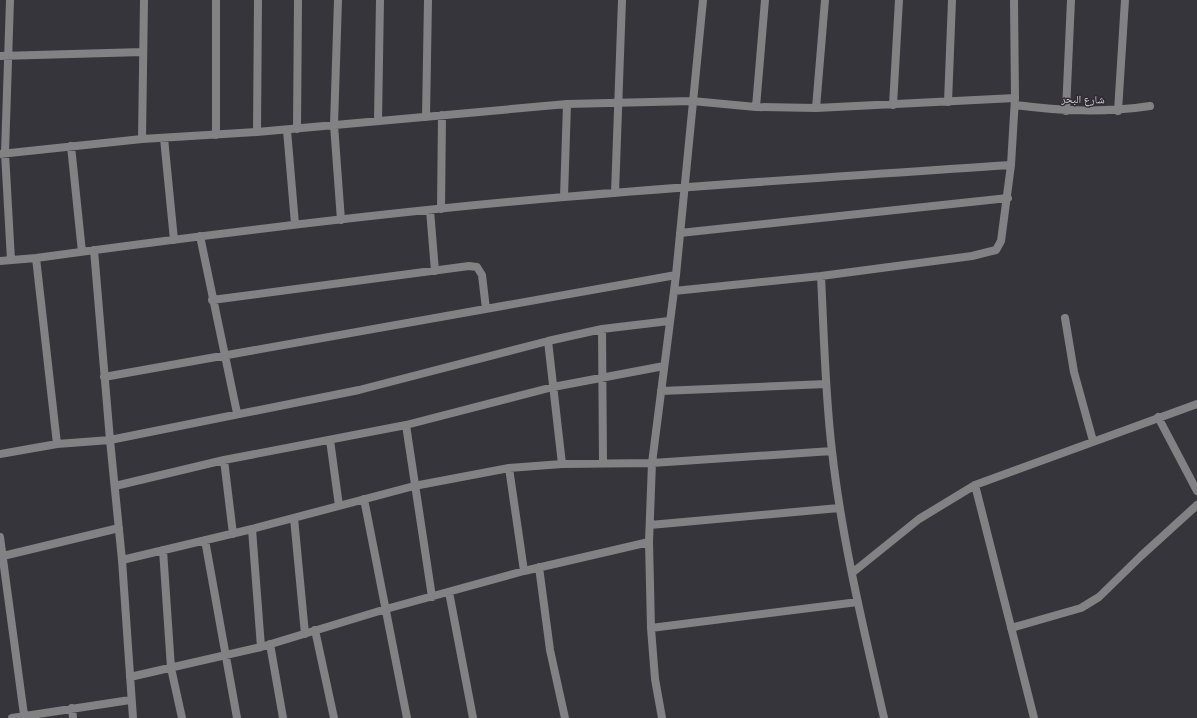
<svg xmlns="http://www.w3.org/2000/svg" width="1197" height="718" viewBox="0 0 1197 718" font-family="'Source Serif 4','Noto Naskh Arabic',serif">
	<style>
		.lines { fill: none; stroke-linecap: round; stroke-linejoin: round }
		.minor { stroke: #828184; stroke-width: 8 }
		.labels { text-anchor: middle; stroke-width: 3; stroke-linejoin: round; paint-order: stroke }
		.street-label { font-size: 11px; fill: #d7d6da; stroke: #2d2b31 }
	</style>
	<rect width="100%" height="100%" fill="#37353c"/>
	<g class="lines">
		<!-- minor -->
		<path class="minor" d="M10 0 5 153 11 260
			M338 0 334 125 341 220
			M0 56 143 52
			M948 102 952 0
			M893 105 899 0
			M1015 105C1062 111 1103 113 1150 106
			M756 107 765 0
			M816 108 825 0
			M1066 111 1071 0
			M1118 111 1125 0
			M426 117 428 0
			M378 121 380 0
			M297 129 298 0
			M287 130 295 224
			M257 132 258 0
			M216 135V0
			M164 138 174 240
			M142 139 144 0
			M71 146 82 252
			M0 154 142 139 257 132 567 104 692 101 756 107 816 108 1015 98
			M615 193 622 0
			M564 197 567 104
			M441 209 442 115
			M430 210 435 271
			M680 233 1008 198
			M200 236 237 413
			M94 250 110 440 122 560 133 718
			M36 258 57 444
			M0 261 36 258C211 234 387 212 564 197 713 184 862 175 1011 165
			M821 276C824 335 825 393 832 451 842 541 864 630 884 718
			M674 291 821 276 972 256 996 250 1001 241 1011 165 1015 98 1014 0
			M212 300 469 266 477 267 482 275 486 309
			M1065 318 1074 372 1093 441
			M602 329 603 463
			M548 341 562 464
			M104 377 676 275
			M661 391 826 384
			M1158 417 1197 491
			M406 425 432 597
			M330 440 339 506
			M0 454 57 444 110 440 359 390 548 341 602 329 669 321
			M224 460 233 534
			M509 468 524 571
			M975 485 1034 718
			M115 486 224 460 406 425 553 387 664 366
			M364 499 407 718
			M294 518 305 634
			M650 525 839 508
			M252 529 261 647
			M0 537 24 715
			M205 540 237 718
			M163 550 171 668 182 718
			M3 556 119 528
			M122 560 252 529 414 486 509 468 562 464 652 463 832 451
			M539 567 550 650 565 718
			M852 573 919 519 975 485 1197 404
			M449 592 473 718
			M651 628 858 602
			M1011 628 1081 608 1099 597 1141 556 1197 505
			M315 630 334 718
			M270 644 283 718
			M130 677 261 647 386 609 524 571 649 542
			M72 708 73 718
			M12 718 130 700
			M662 718 655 679 651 628 649 542 652 463 676 275 703 0"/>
	</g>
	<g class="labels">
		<!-- street labels -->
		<g class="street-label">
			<text transform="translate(1083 99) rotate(1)" y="4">شارع البحر</text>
		</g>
	</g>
</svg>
